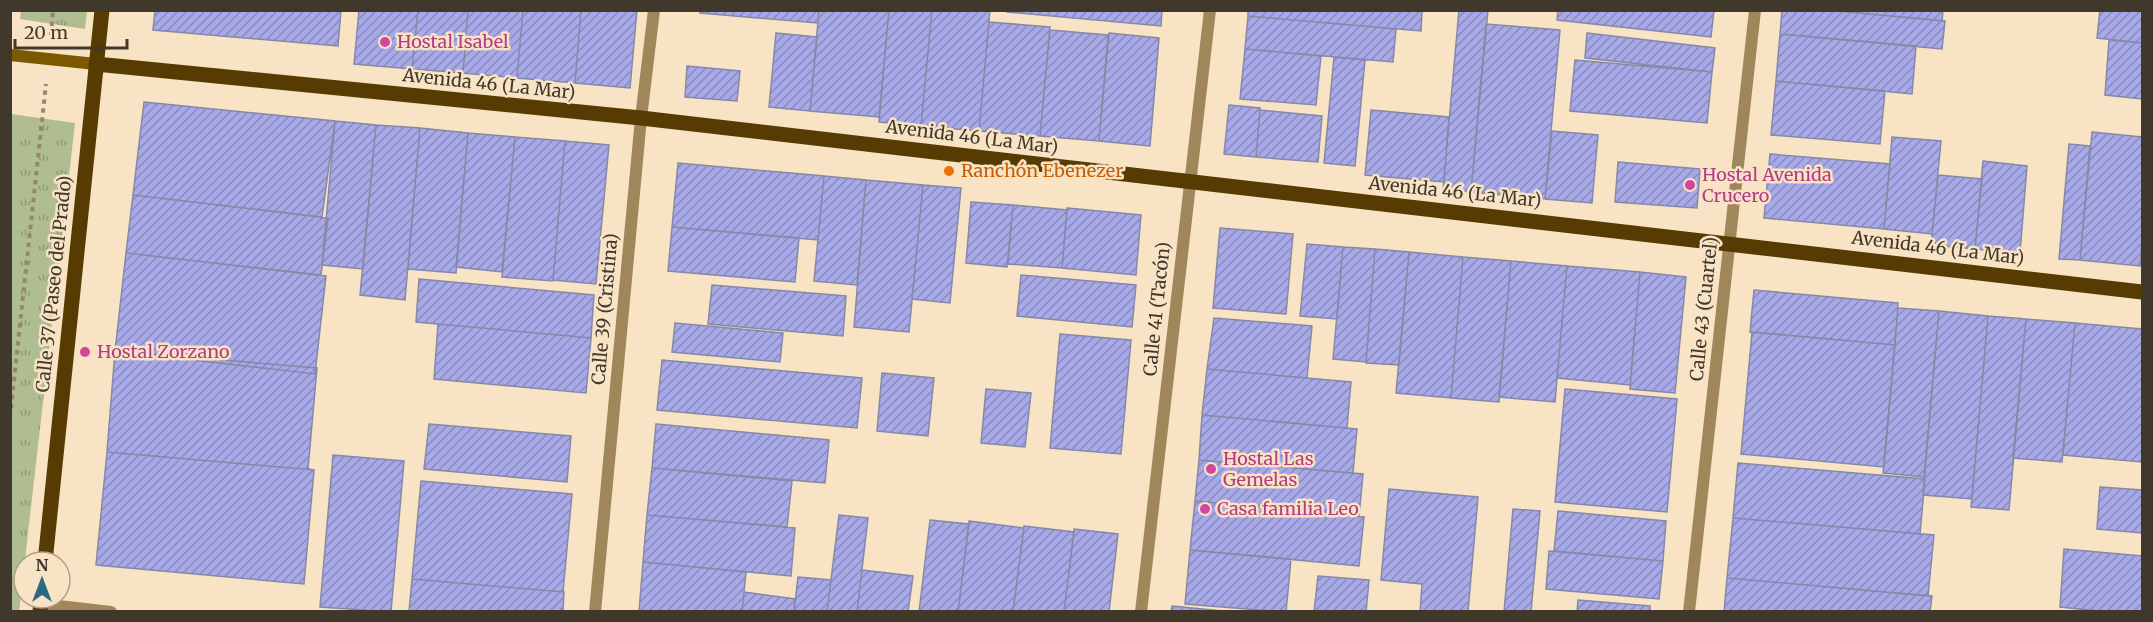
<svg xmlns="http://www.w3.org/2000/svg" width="2153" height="622" viewBox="0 0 2153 622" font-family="Merriweather,serif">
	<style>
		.grass { fill: url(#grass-tufts) }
		.building { fill: url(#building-hatch); stroke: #8688a7; stroke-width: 1.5 }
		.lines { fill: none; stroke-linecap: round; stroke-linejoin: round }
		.path { stroke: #958672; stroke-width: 4; stroke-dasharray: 4.5 4.5; stroke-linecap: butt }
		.street { stroke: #a0875b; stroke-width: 12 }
		.secondary { stroke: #7c5800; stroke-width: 12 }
		.primary { stroke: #563c02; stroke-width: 15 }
		.hotel-dot { fill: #d1479c; stroke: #f8e3c5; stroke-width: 2 }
		.food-dot { fill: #e8710a; stroke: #f8e3c5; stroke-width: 2 }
		.labels { text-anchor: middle; stroke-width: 5; stroke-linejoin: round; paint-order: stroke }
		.hotel-label { font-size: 18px; fill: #b23c85; stroke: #f8e3c5; text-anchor: start }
		.street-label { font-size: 18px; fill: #41382c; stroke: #f8e3c5 }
		.food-label { font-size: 18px; fill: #c56008; stroke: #f8e3c5; text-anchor: start }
	</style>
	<defs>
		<pattern id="grass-tufts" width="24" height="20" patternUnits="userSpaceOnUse" patternTransform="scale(1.5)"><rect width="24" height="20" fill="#afbd90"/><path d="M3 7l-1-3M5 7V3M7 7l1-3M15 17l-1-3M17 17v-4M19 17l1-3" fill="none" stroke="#909b76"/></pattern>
		<pattern id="building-hatch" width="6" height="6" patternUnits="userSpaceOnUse" patternTransform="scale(1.5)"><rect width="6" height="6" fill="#a7a9e8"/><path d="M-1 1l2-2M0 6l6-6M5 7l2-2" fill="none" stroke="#8a8bbc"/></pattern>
	</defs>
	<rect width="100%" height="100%" fill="#f8e3c5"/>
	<!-- grass -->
	<path class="grass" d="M21 11H87L85 29 20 19Z
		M11 114 75 123 19 612 10 611Z"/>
	<!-- building -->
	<path class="building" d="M155 10H341L338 46 153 30Z
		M359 10H418L412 69 354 64Z
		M418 10H468L463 73 412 69Z
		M468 10H523L517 78 463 73Z
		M523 10H581L575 83 517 78Z
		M581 10H637L630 88 575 83Z
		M700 10H819L818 23 700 13Z
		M819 10H889L879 117 810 111Z
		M889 10H932L921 126 879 122Z
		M932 10H990L979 131 921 126Z
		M1007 10H1162L1161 26 1007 12Z
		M1248 10H1422L1421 31 1248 16Z
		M1459 10H1488L1471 192 1443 190Z
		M1558 10H1714L1711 37 1557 20Z
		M1782 10H1827L1945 21 1942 49 1780 34Z
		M1827 10H1943L1942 21Z
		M2100 10H2142V43L2097 38Z
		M1248 16 1396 29 1393 62 1245 49Z
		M989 22 1050 27 1040 136 979 131Z
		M1486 24 1560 30 1545 199 1471 192Z
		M1050 30 1108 35 1099 141 1040 136Z
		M776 33 817 37 810 111 769 107Z
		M1109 33 1159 38 1150 146 1099 141Z
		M1587 33 1715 48 1712 72 1585 58Z
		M1780 34 1916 46 1912 94 1776 81Z
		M2109 40 2142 43V99L2105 95Z
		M1245 49 1321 56 1316 105 1240 99Z
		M1334 57 1365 60 1355 166 1324 163Z
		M1575 60 1712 72 1707 123 1570 111Z
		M687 66 740 71 737 101 685 97Z
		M1776 81 1885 91 1880 144 1771 135Z
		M144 102 335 121 322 217 133 195Z
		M1229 105 1260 108 1256 157 1224 154Z
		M1260 110 1322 116 1318 162 1256 157Z
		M1371 110 1449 117 1444 182 1365 175Z
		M335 121 376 125 363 269 322 265Z
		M376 125 420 128 405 300 360 295Z
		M420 128 468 133 456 273 408 269Z
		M1552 131 1598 135 1592 203 1545 199Z
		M2092 132 2142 137V243L2140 266 2080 260Z
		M468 133 515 137 502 272 456 267Z
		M515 137 565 141 553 281 502 277Z
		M1892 137 1941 141 1932 234 1884 229Z
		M565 141 609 145 596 284 553 280Z
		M2069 144 2090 146 2080 260 2059 259Z
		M1770 154 1890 164 1884 229 1764 218Z
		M1983 161 2027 166 2020 253 1975 249Z
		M1618 162 1700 169 1697 208 1615 202Z
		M678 163 824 176 818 240 672 227Z
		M1938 175 1982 179 1975 249 1931 245Z
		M824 176 866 180 857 285 814 281Z
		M866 180 923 185 909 332 854 327Z
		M923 185 961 188 950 303 912 299Z
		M133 195 328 218 321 275 126 253Z
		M971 202 1013 205 1007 267 966 263Z
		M1013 205 1067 210 1062 268 1008 264Z
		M1067 208 1141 215 1136 275 1062 268Z
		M672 227 799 238 795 282 668 271Z
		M1220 228 1293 234 1286 314 1213 308Z
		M1307 244 1343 247 1337 319 1300 316Z
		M1343 247 1375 249 1366 362 1333 359Z
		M1375 249 1409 252 1399 365 1366 363Z
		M1409 252 1463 257 1451 398 1396 393Z
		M126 253 326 276 315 374 115 351Z
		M1463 257 1511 261 1499 402 1451 398Z
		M1511 261 1567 266 1555 402 1499 397Z
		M1567 266 1640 272 1630 385 1557 378Z
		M1640 272 1686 277 1675 393 1630 389Z
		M1021 275 1136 285 1132 327 1017 316Z
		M419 279 594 295 591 338 416 322Z
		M712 285 846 296 843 336 708 324Z
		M1754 290 1898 303 1895 345 1750 332Z
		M1898 308 1939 311 1924 477 1883 473Z
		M1939 311 1988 316 1972 499 1923 495Z
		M1988 316 2026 319 2009 510 1971 507Z
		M1214 318 1312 326 1307 378 1207 369Z
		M2026 319 2075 323 2062 462 2013 458Z
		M675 323 783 333 780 362 672 352Z
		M2075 323 2142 329V462L2063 455Z
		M438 324 591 338 586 393 434 379Z
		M1752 332 1895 345 1884 467 1741 454Z
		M1060 334 1131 340 1121 454 1050 448Z
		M115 351 317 368 308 469 314 470 107 452Z
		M662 360 862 378 857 428 657 410Z
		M1207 369 1351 382 1347 428 1202 415Z
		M882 373 934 378 928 436 877 431Z
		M986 389 1031 393 1025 447 981 443Z
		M1565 389 1677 399 1667 512 1555 502Z
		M1202 415 1357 429 1353 473 1199 460Z
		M429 424 571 436 567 482 424 469Z
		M656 424 829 440 825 483 652 468Z
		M107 452 314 470 304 584 96 565Z
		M333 455 404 461 391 612 320 607Z
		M1199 460 1363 474 1359 516 1195 501Z
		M1738 463 1925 479 1920 534 1733 518Z
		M652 468 792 481 787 527 647 515Z
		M421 481 572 494 563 592 412 579Z
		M2100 487 2142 490V533L2097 529Z
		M1389 489 1478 497 1468 612H1420L1422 584 1381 580Z
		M1195 501 1364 517 1359 566 1190 550Z
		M1513 509 1540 511 1531 612H1504Z
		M1558 511 1666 521 1663 561 1554 551Z
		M647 515 795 528 791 576 643 562Z
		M839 515 868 518 857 612H827Z
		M1733 518 1934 535 1928 596 1727 578Z
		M930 520 969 524 958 612H919Z
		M969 521 1024 528 1013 612H958Z
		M1024 526 1074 532 1064 612H1013Z
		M1074 529 1118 534 1109 612H1064Z
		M2064 549 2142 556V612H2109L2060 607Z
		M1190 550 1291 559 1286 612 1185 604Z
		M1549 551 1663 561 1659 599 1546 589Z
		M643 562 746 572 742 612H639Z
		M862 570 913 576 908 612H857Z
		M1318 576 1369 580 1366 612H1314Z
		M798 577 831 580 827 612H794Z
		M1727 578 1932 596 1930 612H1724Z
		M412 579 564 592 563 612H409Z
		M744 592 795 599 794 612H742Z
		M1578 600 1650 606V612H1577Z
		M1172 606 1233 612H1171Z"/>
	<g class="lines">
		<!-- path -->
		<path class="path" d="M51 35 53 10
			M10 417 46 84"/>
		<!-- street -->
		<path class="street" d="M41 604 111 612
			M595 612 641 118 654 10
			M1141 612 1210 10
			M1689 612 1755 10"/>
		<!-- secondary -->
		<path class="secondary" d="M10 55 96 64"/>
		<!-- primary -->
		<path class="primary" d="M96 64 641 118 2142 292
			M45 562 102 10
			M40 612 41 598"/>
	</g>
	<!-- markers -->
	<g class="hotel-dot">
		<circle cx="385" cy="42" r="6"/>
		<circle cx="1690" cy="185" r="6"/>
		<circle cx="85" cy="352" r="6"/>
		<circle cx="1211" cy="469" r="6"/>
		<circle cx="1205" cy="509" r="6"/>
	</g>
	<circle class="food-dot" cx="949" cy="171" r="6"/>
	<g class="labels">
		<!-- hotel labels -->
		<g class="hotel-label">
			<text x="397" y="48">Hostal Isabel</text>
			<text x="1702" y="181">Hostal Avenida<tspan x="1702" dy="21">Crucero</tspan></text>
			<text x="97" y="358">Hostal Zorzano</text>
			<text x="1223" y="465">Hostal Las<tspan x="1223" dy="21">Gemelas</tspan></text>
			<text x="1217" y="515">Casa familia Leo</text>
		</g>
		<!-- street labels -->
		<g class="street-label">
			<text transform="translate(489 84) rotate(6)" y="6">Avenida 46 (La Mar)</text>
			<text transform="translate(972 137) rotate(7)" y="6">Avenida 46 (La Mar)</text>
			<text transform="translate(1455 192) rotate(6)" y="6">Avenida 46 (La Mar)</text>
			<text transform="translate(1938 248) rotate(7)" y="6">Avenida 46 (La Mar)</text>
			<text transform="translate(54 284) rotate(-84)" y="6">Calle 37 (Paseo del Prado)</text>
			<text transform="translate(605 309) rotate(-85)" y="6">Calle 39 (Cristina)</text>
			<text transform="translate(1157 309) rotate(-84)" y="6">Calle 41 (Tacón)</text>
			<text transform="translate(1704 309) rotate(-84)" y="6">Calle 43 (Cuartel)</text>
		</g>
		<!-- food labels -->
		<g class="food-label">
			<text x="961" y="177">Ranchón Ebenezer</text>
		</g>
	</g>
	<!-- border -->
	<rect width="2153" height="622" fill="none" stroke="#41382c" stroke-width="24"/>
	<!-- north arrow -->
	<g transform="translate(42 580)"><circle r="28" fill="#f8e3c5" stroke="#af9f88" stroke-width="1.5"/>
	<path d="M0-4.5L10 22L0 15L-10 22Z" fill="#2c6880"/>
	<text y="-9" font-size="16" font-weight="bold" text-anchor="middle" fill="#41382c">N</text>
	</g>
	<!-- scale -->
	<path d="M15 39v9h112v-9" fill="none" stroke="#41382c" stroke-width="3"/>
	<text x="24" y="39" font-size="18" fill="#41382c" stroke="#f8e3c5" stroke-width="4.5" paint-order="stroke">20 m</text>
</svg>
